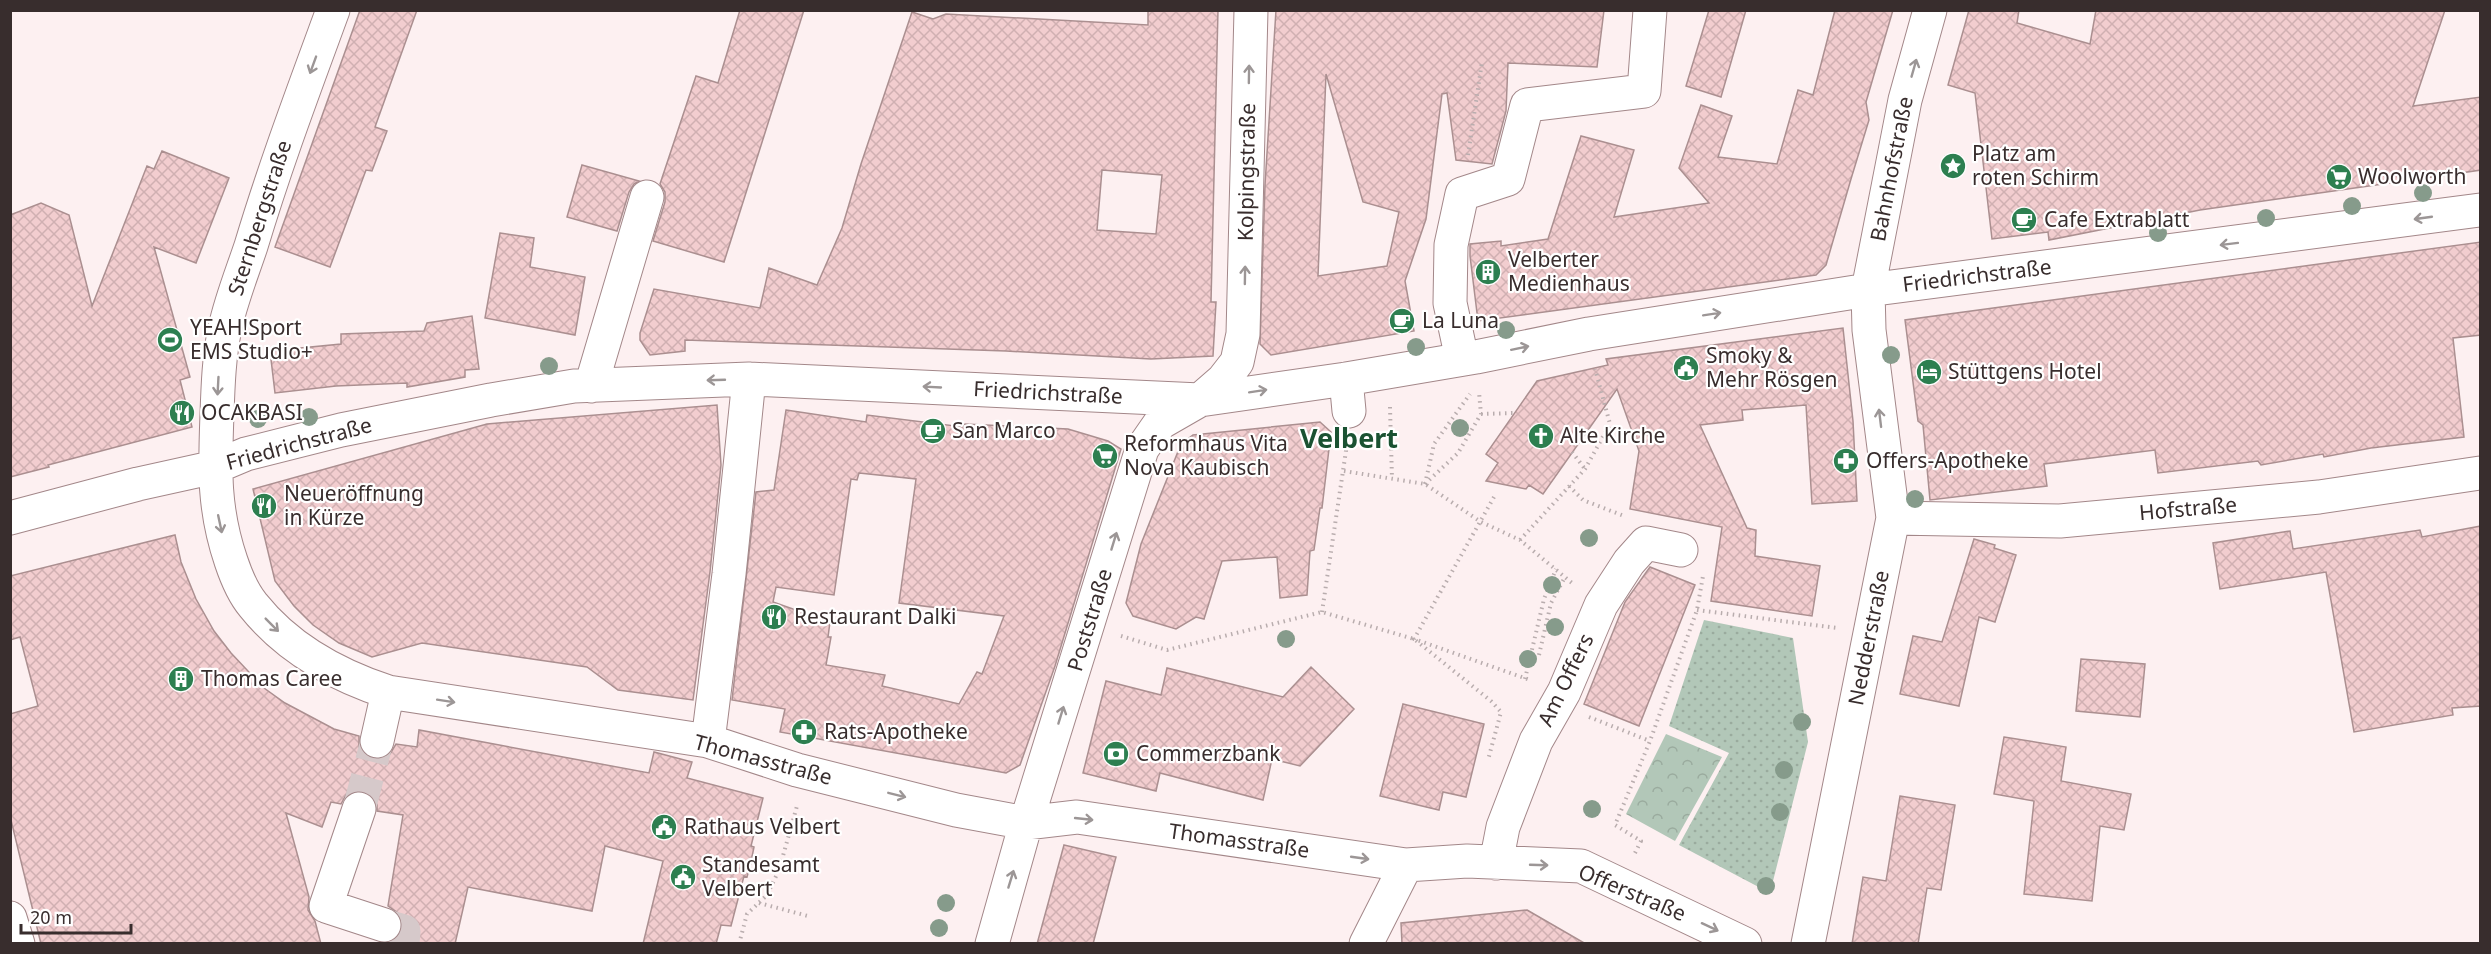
<svg xmlns="http://www.w3.org/2000/svg" width="2491" height="954" viewBox="0 0 2491 954" font-family="'Noto Sans',sans-serif">
	<style>
		.grass { fill: url(#grass-dots) }
		.park { fill: url(#park-crowns) }
		.building { fill: url(#building-cross-hatch); stroke: #ab8f90; stroke-width: 1.5; fill-rule: evenodd }
		.lines { fill: none; stroke-linecap: round; stroke-linejoin: round }
		.minor-tunnel { stroke: #d6c9ca; stroke-width: 33; stroke-dasharray: 33 16; stroke-linecap: butt }
		.minor-casing { stroke: #a38789; stroke-width: 35 }
		.path { stroke: #b9adae; stroke-width: 4; stroke-dasharray: 1.5 4.5; stroke-linecap: butt }
		.minor { stroke: #fff; stroke-width: 33 }
		.tree { fill: #869b8b }
		.oneway { stroke: #9c9696 }
		.labels { text-anchor: middle; stroke-width: 4.5; stroke-linejoin: round; paint-order: stroke }
		.poi-label { font-size: 21px; fill: #382d2d; stroke: #fff; text-anchor: start }
		.street-label { font-size: 21px; fill: #382d2d; stroke: #fff }
		.district-label { font-size: 27px; font-weight: bold; fill: #1a5232; stroke: #fff }
	</style>
	<defs>
		<pattern id="grass-dots" width="8" height="8" patternUnits="userSpaceOnUse" patternTransform="scale(1.5)"><rect width="8" height="8" fill="#b2c7b8"/><path d="M2 2h.1M6 6h.1" fill="none" stroke="#9aab9e" stroke-width="1.8" stroke-linecap="round"/></pattern>
		<pattern id="park-crowns" width="20" height="18" patternUnits="userSpaceOnUse" patternTransform="scale(1.5)"><rect width="20" height="18" fill="#b2c7b8"/><path d="M2 6a3 3 0 1 1 6 0M12 15a3 3 0 1 1 6 0" fill="none" stroke="#9aab9e"/></pattern>
		<pattern id="building-cross-hatch" width="8" height="8" patternUnits="userSpaceOnUse" patternTransform="scale(1.5)"><rect width="8" height="8" fill="#f2cdcf"/><path d="M0 0l8 8M0 8l8-8" fill="none" stroke="#d0b0b2"/></pattern>
	</defs>
	<rect width="100%" height="100%" fill="#fdf0f1"/>
	<!-- grass -->
	<path class="grass" d="M1704 620 1793 638 1808 742 1770 893 1679 845 1729 753 1669 726Z"/>
	<!-- park -->
	<path class="park" d="M1666 734 1722 757 1675 841 1626 814Z"/>
	<!-- building -->
	<path class="building" d="M360 10H417L375 127 387 131 372 171 366 170 330 267 275 247Z
		M740 10H804L724 262 653 241 665 202V192L660 184 696 76 718 83Z
		M1148 10H1218L1211 302H1216L1213 356 1151 359 1006 351 685 340V351L650 355 640 340V333L654 289 760 308 769 268 817 285 842 228 861 164 912 12 933 19 946 14 1148 25ZM1102 170 1162 175 1156 234 1097 230Z
		M1276 10H1604L1597 67 1508 63 1506 111 1492 164 1456 160 1447 93 1442 94 1426 219 1405 281 1414 331 1271 355 1260 344 1265 185ZM1326 74 1363 202 1399 212 1387 266 1318 276Z
		M1709 10H1746L1721 97 1686 86Z
		M1835 10H1893L1866 102 1869 120 1851 179 1826 265 1816 275 1478 321 1470 256V244L1501 241V246L1548 239 1581 136 1634 150 1614 217 1709 203 1679 168 1701 105 1732 116 1718 157 1777 164 1798 90 1813 95Z
		M1969 10H2019L2017 23 2090 44 2096 10H2445L2413 106 2481 97V170L2200 210 2049 240 2048 232 1992 239 1975 93 1948 85Z
		M162 151 229 178 196 263 154 247 190 377 180 380 192 427 48 465 49 467 10 477V215L41 203 69 215 92 306 147 166 154 169Z
		M582 165 639 181 634 184 629 192 617 231 567 217Z
		M500 233 534 238 530 267 585 277 575 335 485 318Z
		M2481 242V335L2453 338 2464 437 2371 448 2324 457 2323 454 2261 465 2258 461 2158 473 2155 450 2044 464 2047 486 1930 500 1923 425 1918 421 1905 320Z
		M472 316 479 369 465 370V377L407 387V383L336 386 275 393 270 351 341 344V334L424 331 427 323Z
		M1843 328 1853 421 1857 501 1812 504 1806 405 1742 410 1743 420 1700 425 1747 528 1756 530 1755 556 1820 566 1812 616 1711 601 1722 527 1630 509 1639 451 1617 389 1543 494 1529 485 1526 489 1486 481 1498 463 1486 454 1537 381 1608 365 1606 359Z
		M717 405 721 465 710 572 693 700 618 690 587 667 422 643 372 657 339 643 313 625 294 606 275 581 253 489 487 424Z
		M786 410 866 422 867 415 963 427 964 424 1068 429 1108 441 1121 449 1055 666 1020 765 1006 773 780 732 785 709 732 700 756 492 774 490ZM859 473 916 479 899 603 1004 616 982 674 977 672 959 704 882 686 885 675 826 665 831 637H828L830 622 773 602 776 587 834 595 851 479 857 480Z
		M1320 422 1331 432 1322 508H1320L1314 550 1310 551 1307 595 1280 598 1277 557 1222 561 1204 619 1196 617 1176 629 1133 616 1126 603 1141 544 1181 444 1193 435Z
		M2481 526V706L2452 708 2453 715 2354 732 2326 572 2220 589 2213 543 2290 531 2293 549 2420 530 2422 537Z
		M175 535 181 562 196 599 214 631 231 653 264 688 285 703 334 729 359 736V747L365 755 372 759H382L390 754 396 744 417 747 419 730 649 773 654 752 692 762 687 778 763 798 751 846 754 847 751 862 747 877 744 876 731 926 721 925 716 944H643L663 861 605 846 592 911 468 887 455 944H382L396 939 402 930V922L398 913 388 906 403 815 377 811V805L373 796 364 791H356L346 795 341 804 331 802 322 827 286 813 309 897 308 910 315 921 321 944H41L10 816V714L38 706 20 637 10 640V576Z
		M1974 539 1995 545 1994 548 2016 555 1995 622 1979 617 1959 706 1900 694 1913 636 1942 642Z
		M1650 567 1695 585 1639 726 1584 704 1625 602Z
		M2081 659 2145 664 2140 717 2076 711Z
		M1311 667 1354 709 1300 766 1272 759 1263 800 1160 773 1156 791 1083 773 1106 681 1161 695 1167 668 1283 697Z
		M1403 704 1484 724 1466 797 1443 792 1439 810 1380 796Z
		M2004 737 2066 747 2061 781 2131 794 2124 830 2100 826 2092 901 2024 894 2034 801 1994 794Z
		M1900 796 1955 805 1941 890 1927 888 1918 944H1852L1863 877 1886 881Z
		M1064 845 1116 857 1093 944H1037Z
		M1527 910 1586 944H1402L1401 923Z"/>
	<g class="lines">
		<!-- minor-tunnel -->
		<path class="minor-tunnel" d="M359 809 377 741
			M384 925 404 931 403 944"/>
		<!-- minor casing -->
		<g class="minor-casing">
			<path id="minor" d="M333 10C304 89 275 166 251 246 242 273 231 300 225 328 219 356 218 385 217 414 215 468 213 508 231 561 236 576 243 593 253 605 288 649 336 675 388 692L708 741 797 770 956 810 1026 823 1077 817 1406 865 1467 861 1581 866 1745 944
				M1462 359 1450 303 1451 245 1462 194 1508 179 1527 105 1644 91 1650 10
				M1346 379 1349 411
				M591 386 647 197
				M10 518 138 484 215 467 246 454 341 430 491 400 574 386 749 379 1200 400 1346 379 1476 357 1589 334 1868 290 2480 210
				M1893 518 2060 521 2319 497 2480 473
				M377 741 388 692
				M708 741 729 574 749 379
				M359 809 326 906 384 925
				M1496 863 1503 827 1536 741 1564 692 1601 605 1629 562 1646 543 1681 550
				M10 918 18 944
				M992 944 1026 823 1142 449 1160 423 1200 400 1223 380 1237 362 1243 334 1251 10
				M1366 944 1406 865
				M1808 944 1893 518 1869 330 1868 290 1905 100 1930 10"/>
		</g>
		<!-- path -->
		<path class="path" d="M1468 155 1482 62
			M1390 407 1392 479
			M1481 414 1515 413
			M1572 452 1585 469
			M1344 471 1425 484 1481 522 1520 540 1572 583
			M1425 484 1458 453 1481 414 1479 392
			M1425 484 1434 444 1470 394
			M1569 486 1583 500 1624 516
			M1494 497 1414 639 1530 680
			M1520 540 1585 469 1610 424 1595 369
			M1697 610 1837 628
			M1322 612 1347 444
			M1121 636 1167 650 1322 612 1414 639 1491 701 1501 712 1488 760
			M1539 655 1551 603 1565 577
			M1525 679 1544 599 1556 569
			M1589 717 1650 741
			M1635 853 1641 841 1615 825 1650 741 1697 610 1703 576
			M751 862 779 870
			M759 903 808 916
			M739 944 747 914 767 895 779 870 797 806"/>
		<!-- minor -->
		<use href="#minor" class="minor"/>
	</g>
	<!-- trees -->
	<g class="tree">
		<circle cx="2423" cy="193" r="9"/>
		<circle cx="2352" cy="206" r="9"/>
		<circle cx="2266" cy="218" r="9"/>
		<circle cx="2158" cy="233" r="9"/>
		<circle cx="1506" cy="330" r="9"/>
		<circle cx="1416" cy="347" r="9"/>
		<circle cx="1891" cy="355" r="9"/>
		<circle cx="549" cy="366" r="9"/>
		<circle cx="309" cy="417" r="9"/>
		<circle cx="258" cy="419" r="9"/>
		<circle cx="1460" cy="428" r="9"/>
		<circle cx="1915" cy="499" r="9"/>
		<circle cx="1589" cy="538" r="9"/>
		<circle cx="1552" cy="585" r="9"/>
		<circle cx="1555" cy="627" r="9"/>
		<circle cx="1286" cy="639" r="9"/>
		<circle cx="1528" cy="659" r="9"/>
		<circle cx="1802" cy="722" r="9"/>
		<circle cx="1784" cy="770" r="9"/>
		<circle cx="1592" cy="809" r="9"/>
		<circle cx="1780" cy="812" r="9"/>
		<circle cx="1766" cy="886" r="9"/>
		<circle cx="946" cy="903" r="9"/>
		<circle cx="939" cy="928" r="9"/>
	</g>
	<!-- one-way arrows -->
	<defs><path id="oneway-shaft" d="M-6 0H5M1.5-3L5.5 0L1.5 3" fill="none" stroke-width="1.6" stroke-linecap="round" stroke-linejoin="round" transform="scale(1.5)"/></defs>
	<g class="oneway">
		<use href="#oneway-shaft" transform="translate(313 65) rotate(110)"/>
		<use href="#oneway-shaft" transform="translate(1914 68) rotate(-74)"/>
		<use href="#oneway-shaft" transform="translate(1249 74) rotate(-89)"/>
		<use href="#oneway-shaft" transform="translate(2423 218) rotate(172)"/>
		<use href="#oneway-shaft" transform="translate(2229 244) rotate(173)"/>
		<use href="#oneway-shaft" transform="translate(1245 275) rotate(-89)"/>
		<use href="#oneway-shaft" transform="translate(1712 314) rotate(-9)"/>
		<use href="#oneway-shaft" transform="translate(1520 348) rotate(-12)"/>
		<use href="#oneway-shaft" transform="translate(716 380) rotate(178)"/>
		<use href="#oneway-shaft" transform="translate(218 386) rotate(93)"/>
		<use href="#oneway-shaft" transform="translate(932 387) rotate(-177)"/>
		<use href="#oneway-shaft" transform="translate(1258 391) rotate(-9)"/>
		<use href="#oneway-shaft" transform="translate(1880 418) rotate(-97)"/>
		<use href="#oneway-shaft" transform="translate(220 524) rotate(78)"/>
		<use href="#oneway-shaft" transform="translate(1114 541) rotate(-73)"/>
		<use href="#oneway-shaft" transform="translate(272 625) rotate(45)"/>
		<use href="#oneway-shaft" transform="translate(446 701) rotate(9)"/>
		<use href="#oneway-shaft" transform="translate(1061 715) rotate(-73)"/>
		<use href="#oneway-shaft" transform="translate(897 795) rotate(14)"/>
		<use href="#oneway-shaft" transform="translate(1084 819) rotate(6)"/>
		<use href="#oneway-shaft" transform="translate(1360 858) rotate(8)"/>
		<use href="#oneway-shaft" transform="translate(1539 865) rotate(2)"/>
		<use href="#oneway-shaft" transform="translate(1011 879) rotate(-73)"/>
		<use href="#oneway-shaft" transform="translate(1710 927) rotate(25)"/>
	</g>
	<!-- icons -->
	<defs>
		<g id="sight-disc" transform="scale(1.35)"><circle r="9.5" fill="#2d7f50" stroke="#fff"/><path d="M0-6L1.8-2.2L6-1.7L2.9 1.2L3.7 5.4L0 3.3L-3.7 5.4L-2.9 1.2L-6-1.7L-1.8-2.2Z" fill="#fff"/></g>
		<g id="supermarket-disc" transform="scale(1.35)"><circle r="9.5" fill="#2d7f50" stroke="#fff"/><path d="M-6-5.5h2.5l.6 2H6L4.5 2H-2.5L-4.4-4H-6ZM-1.5 3.2a1.3 1.3 0 1 0 .1 0ZM3 3.2a1.3 1.3 0 1 0 .1 0Z" fill="#fff"/></g>
		<g id="cafe-disc" transform="scale(1.35)"><circle r="9.5" fill="#2d7f50" stroke="#fff"/><path d="M-5.5-4.5H6V0H3Q3 3.5 0 3.5H-2.5Q-5.5 3.5-5.5 0ZM3-3.2v2h1.7v-2ZM-6 4.5H4V6H-6Z" fill="#fff"/></g>
		<g id="building-disc" transform="scale(1.35)"><circle r="9.5" fill="#2d7f50" stroke="#fff"/><path d="M-4-6H4V6H1V3H-1V6H-4ZM-2.5-4.3h1.7v1.8h-1.7ZM.8-4.3h1.7v1.8H.8ZM-2.5-1h1.7V.8h-1.7ZM.8-1h1.7V.8H.8Z" fill="#fff"/></g>
		<g id="stadium-disc" transform="scale(1.35)"><circle r="9.5" fill="#2d7f50" stroke="#fff"/><path d="M0-5a6.5 5 0 1 0 0 10a6.5 5 0 1 0 0-10ZM-3.5-1.8h7v3.6h-7Z" fill="#fff"/></g>
		<g id="civic-disc" transform="scale(1.35)"><circle r="9.5" fill="#2d7f50" stroke="#fff"/><path d="M-.6-6.5H3V-4.5H.6V-3L4-1V1h2V6H-6V1h2V-1L-.6-3ZM-1.2 2.5V6h2.4V2.5Z" fill="#fff"/></g>
		<g id="hotel-disc" transform="scale(1.35)"><circle r="9.5" fill="#2d7f50" stroke="#fff"/><path d="M-6-4.5h1.5V1H6V5H4.5V3h-9V5H-6ZM-4 0a1.8 1.8 0 1 1 3.6 0ZM.5 0V-2.5h3Q6-2.5 6 0Z" fill="#fff"/></g>
		<g id="restaurant-disc" transform="scale(1.35)"><circle r="9.5" fill="#2d7f50" stroke="#fff"/><path d="M-5-6h1v4h1v-4h1v4h1v-4h1v5L-1.5 .5V6h-2V.5L-5-1ZM5-6V6H3V1.5H1.5Q1.5-4 5-6Z" fill="#fff"/></g>
		<g id="church-disc" transform="scale(1.35)"><circle r="9.5" fill="#2d7f50" stroke="#fff"/><path d="M-1.2-6h2.4v3.5h3.3v2.4h-3.3V6h-2.4V-.1h-3.3v-2.4h3.3Z" fill="#fff"/></g>
		<g id="pharmacy-disc" transform="scale(1.35)"><circle r="9.5" fill="#2d7f50" stroke="#fff"/><path d="M-2-6h4v4h4v4h-4v4h-4v-4h-4v-4h4Z" fill="#fff"/></g>
		<g id="bank-disc" transform="scale(1.35)"><circle r="9.5" fill="#2d7f50" stroke="#fff"/><path d="M-6-4H6V4H-6ZM0-2.3a2.3 2.3 0 1 0 0 4.6a2.3 2.3 0 1 0 0-4.6Z" fill="#fff"/></g>
	</defs>
	<g fill-rule="evenodd">
		<use href="#sight-disc" x="1953" y="166"/>
		<use href="#supermarket-disc" x="2339" y="177"/>
		<use href="#cafe-disc" x="2024" y="220"/>
		<use href="#building-disc" x="1488" y="272"/>
		<use href="#cafe-disc" x="1402" y="321"/>
		<use href="#stadium-disc" x="170" y="340"/>
		<use href="#civic-disc" x="1686" y="368"/>
		<use href="#hotel-disc" x="1929" y="372"/>
		<use href="#restaurant-disc" x="182" y="413"/>
		<use href="#cafe-disc" x="933" y="431"/>
		<use href="#church-disc" x="1541" y="436"/>
		<use href="#supermarket-disc" x="1105" y="456"/>
		<use href="#pharmacy-disc" x="1846" y="461"/>
		<use href="#restaurant-disc" x="264" y="506"/>
		<use href="#restaurant-disc" x="774" y="617"/>
		<use href="#building-disc" x="181" y="679"/>
		<use href="#pharmacy-disc" x="804" y="732"/>
		<use href="#bank-disc" x="1116" y="754"/>
		<use href="#civic-disc" x="664" y="827"/>
		<use href="#civic-disc" x="683" y="877"/>
	</g>
	<g class="labels">
		<!-- poi labels -->
		<g class="poi-label">
			<text x="1972" y="161">Platz am<tspan x="1972" dy="24">roten Schirm</tspan></text>
			<text x="2358" y="184">Woolworth</text>
			<text x="2044" y="227">Cafe Extrablatt</text>
			<text x="1508" y="267">Velberter<tspan x="1508" dy="24">Medienhaus</tspan></text>
			<text x="1422" y="328">La Luna</text>
			<text x="190" y="335">YEAH!Sport<tspan x="190" dy="24">EMS Studio+</tspan></text>
			<text x="1706" y="363">Smoky &amp;<tspan x="1706" dy="24">Mehr Rösgen</tspan></text>
			<text x="1948" y="379">Stüttgens Hotel</text>
			<text x="201" y="420">OCAKBASI</text>
			<text x="952" y="438">San Marco</text>
			<text x="1560" y="443">Alte Kirche</text>
			<text x="1124" y="451">Reformhaus Vita<tspan x="1124" dy="24">Nova Kaubisch</tspan></text>
			<text x="1866" y="468">Offers-Apotheke</text>
			<text x="284" y="501">Neueröffnung<tspan x="284" dy="24">in Kürze</tspan></text>
			<text x="794" y="624">Restaurant Dalki</text>
			<text x="201" y="686">Thomas Caree</text>
			<text x="824" y="739">Rats-Apotheke</text>
			<text x="1136" y="761">Commerzbank</text>
			<text x="684" y="834">Rathaus Velbert</text>
			<text x="702" y="872">Standesamt<tspan x="702" dy="24">Velbert</tspan></text>
		</g>
		<!-- street labels -->
		<g class="street-label">
			<text transform="translate(1892 169) rotate(-79)" y="7">Bahnhofstraße</text>
			<text transform="translate(1247 172) rotate(-89)" y="7">Kolpingstraße</text>
			<text transform="translate(260 218) rotate(-72)" y="7">Sternbergstraße</text>
			<text transform="translate(1977 276) rotate(-7)" y="7">Friedrichstraße</text>
			<text transform="translate(1048 393) rotate(3)" y="7">Friedrichstraße</text>
			<text transform="translate(299 444) rotate(-15)" y="7">Friedrichstraße</text>
			<text transform="translate(2188 509) rotate(-5)" y="7">Hofstraße</text>
			<text transform="translate(1090 620) rotate(-73)" y="7">Poststraße</text>
			<text transform="translate(1869 638) rotate(-79)" y="7">Nedderstraße</text>
			<text transform="translate(1566 680) rotate(-64)" y="7">Am Offers</text>
			<text transform="translate(763 760) rotate(15)" y="7">Thomasstraße</text>
			<text transform="translate(1239 841) rotate(8)" y="7">Thomasstraße</text>
			<text transform="translate(1632 893) rotate(23)" y="7">Offerstraße</text>
		</g>
		<!-- district labels -->
		<g class="district-label">
			<text x="1349" y="448">Velbert</text>
		</g>
	</g>
	<!-- border -->
	<rect width="2491" height="954" fill="none" stroke="#382d2d" stroke-width="24"/>
	<!-- scale -->
	<path d="M21 924v9h110v-9" fill="none" stroke="#382d2d" stroke-width="3"/>
	<text x="30" y="924" font-size="18" fill="#382d2d" stroke="#ffffff" stroke-width="4.5" paint-order="stroke">20 m</text>
</svg>
